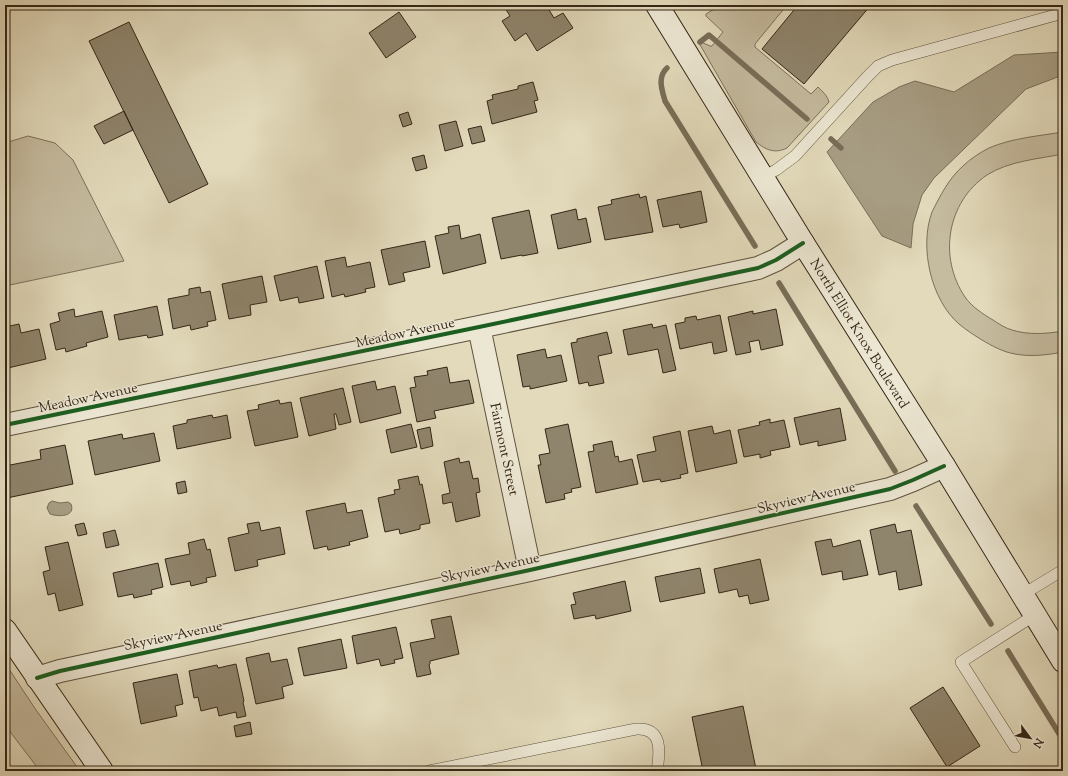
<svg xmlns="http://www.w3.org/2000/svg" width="1068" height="776" viewBox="0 0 1068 776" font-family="'Sorts Mill Goudy',serif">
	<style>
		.green { fill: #c5bb9f; stroke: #7d705b }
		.water { fill: #a79d83; stroke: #796d58 }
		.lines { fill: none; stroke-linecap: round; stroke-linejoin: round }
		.stream { stroke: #796d58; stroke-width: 5.5 }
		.building { fill: #8f846c; stroke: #352617 }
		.lane-casing { stroke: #605340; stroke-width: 12 }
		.street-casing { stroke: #605340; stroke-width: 24 }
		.secondary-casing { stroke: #352617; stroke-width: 24 }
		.lane { stroke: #ece7d3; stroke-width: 11 }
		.street { stroke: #ece7d3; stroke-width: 22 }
		.secondary { stroke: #ece7d3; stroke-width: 22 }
		.cycleway-casing { stroke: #ece7d3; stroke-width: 6 }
		.cycleway { stroke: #1b5e20; stroke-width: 4 }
		.labels { text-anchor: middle; stroke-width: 3; stroke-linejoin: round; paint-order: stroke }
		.street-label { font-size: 14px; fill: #352617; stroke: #ece7d3 }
	</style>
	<rect width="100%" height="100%" fill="#e2dabb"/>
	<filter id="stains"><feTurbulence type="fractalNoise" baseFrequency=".005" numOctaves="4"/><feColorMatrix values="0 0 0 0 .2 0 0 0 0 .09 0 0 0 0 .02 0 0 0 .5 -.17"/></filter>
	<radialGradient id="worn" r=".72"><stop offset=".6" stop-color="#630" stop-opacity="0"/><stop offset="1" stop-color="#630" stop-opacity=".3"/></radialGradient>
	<!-- green -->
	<path class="green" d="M721 5H787L755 44V47L811 94 818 87C823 92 827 95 829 102L787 148C775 154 766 150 756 142L699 43 701 42 710 46H712L723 32 706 16V14Z
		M1063 132V154C1038 159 1009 161 987 175 947 202 938 257 965 297 972 307 983 314 993 320 999 324 1005 328 1012 330 1028 335 1046 334 1063 331V352C1047 355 1031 357 1015 354 1003 352 992 346 982 340 974 335 966 330 959 324 931 300 919 247 932 212 936 204 940 196 945 188 955 171 971 157 989 148 1012 138 1039 136 1063 132Z
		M28 136 55 143 73 160 124 261 5 286V143Z
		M5 663 36 710 80 771H40L5 725Z"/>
	<!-- water -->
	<path class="water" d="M1063 52V75L1026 89 934 178 922 195 913 224 911 248 882 236 827 152 873 102 899 87 915 81 954 92 1014 55Z
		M52 501 60 503 68 502 71 504C76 517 58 517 50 514L47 508 49 503Z"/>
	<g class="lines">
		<!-- stream -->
		<path class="stream" d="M700 42 709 35 807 119
			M667 68C657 77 662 90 665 101L755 246
			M831 139 841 148
			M779 283 895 471
			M916 506 991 624
			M1008 651 1063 740"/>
	</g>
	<!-- building -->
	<path class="building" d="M508 5H546L554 18 563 13 573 28 537 51 526 33 515 41 502 21 510 16 505 8 508 6Z
		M798 5H871L804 84 762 49Z
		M399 12 416 37 386 58 369 33Z
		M129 22 208 184 169 203 89 41Z
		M533 82 538 100 534 101 537 112 492 124 487 101 493 99 492 95 518 89V86Z
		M124 111 133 130 104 144 94 126Z
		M408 112 412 124 403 127 399 115Z
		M456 121 463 146 445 151 439 125Z
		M481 126 485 141 472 144 468 129Z
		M424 155 427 168 416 171 412 158Z
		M701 191 707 222 680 228 679 224 663 227 657 200Z
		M639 194 640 198 646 196 653 232 605 240 598 207 612 204 611 200Z
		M576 209 578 220 586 218 591 242 558 249 551 215Z
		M529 210 538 253 522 256V255L501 259 492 218Z
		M459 225 461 239 480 234 486 263 443 274 435 236 449 233 448 227Z
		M425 241 430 267 403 273 405 281 389 285 381 250Z
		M345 257 347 267 370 262 375 287 365 289 366 292 345 297 344 294 332 297 325 261Z
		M317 266 324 298 299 303 298 297 280 301 274 276Z
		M262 276 267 302 250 305 251 315 229 319 222 284Z
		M200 287 201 293 210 291 216 320 207 322 208 326 191 330 190 325 173 329 168 299 189 295V289Z
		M157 306 163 335 148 338 147 335 119 340 114 315Z
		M74 309 75 317 102 311 108 337 86 343 87 346 66 352 65 348 56 350 50 324 60 321 58 313Z
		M776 309 783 345 761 350 759 340 749 342 751 352 736 355 728 317 753 311V314Z
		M720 315 727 351 714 354 712 342 680 349 675 324 685 322V318L696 316 697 320Z
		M19 324 21 333 39 329 46 359 8 368 7 365H5V327Z
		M652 324 653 328 666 325 676 370 663 373 658 349 628 355 623 330Z
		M607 332 612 353 598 356 604 383 589 386 588 382 579 384 571 343 577 342V339Z
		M545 349 547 358 561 355 567 381 530 389V386L523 387 517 355Z
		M447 367 450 383 469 380 474 403 434 411 436 418 417 422 410 388 416 387 414 377 428 375 427 371Z
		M375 381 377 390 395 386 401 413 360 423 352 386Z
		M343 388 351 422 339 425 336 414H334L336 429 309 436 300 398Z
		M279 400 280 404 291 402 298 437 255 446 247 411 259 409 258 405Z
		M840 408 846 440 818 446V441L800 445 794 418Z
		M212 415 213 418 227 415 231 438 177 449 173 426 187 423V420Z
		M770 419V423L784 420 790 447 770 451 771 455 760 458V454L744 457 738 430 760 425 759 422Z
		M411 424 417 447 391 453 386 430Z
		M568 424 581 487 571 489 572 492 564 494 565 499 546 503 538 465H541L539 455 550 453 545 429Z
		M712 426 714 434 730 430 737 463 696 472 688 431Z
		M430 427 433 446 421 449 417 430Z
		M680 431 688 473 680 475 681 478 661 482 660 479 643 482 637 455 656 451 653 437Z
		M154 433 160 461 95 475 88 441 122 434 123 439Z
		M612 441 615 457 618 456 619 462 632 459 638 484 596 493 588 452 594 451 593 445Z
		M65 445 73 484 7 498 5 488V466L41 459 40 450Z
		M459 458 460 463 469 461 473 479 478 478 480 492 476 493 480 516 456 522 452 502 443 504 442 495 450 493 444 462Z
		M418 476 420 485 422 484 430 523 420 525V529L400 534 399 529 385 532 378 498 395 494 394 490 400 489 398 480Z
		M185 481 187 492 178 494 176 483Z
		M345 503 347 513 362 510 368 537 349 542 350 545 328 550 327 546 314 549 306 511Z
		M259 522 261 531 280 527 285 554 257 560 258 566 235 571 228 538 249 533 247 524Z
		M84 523 87 534 78 536 75 525Z
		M895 524 897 533 911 530 922 585 899 590 896 571 879 575 870 530Z
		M115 530 119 545 106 548 103 533Z
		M204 539 207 550 210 549 216 576 206 578 207 582 191 586 190 581 171 585 165 559 190 554 188 543Z
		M831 539 833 547 860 540 868 575 843 580 842 571 822 575 815 542Z
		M68 542 83 605 59 611 55 593 48 595 43 572 50 570 45 547Z
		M760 559 769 600 750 604 748 595 739 597 737 589 719 593 714 569Z
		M158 563 163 587 151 590 152 594 134 598 133 594 118 597 113 573Z
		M700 568 705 593 660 602 655 577Z
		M625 581 631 611 596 619 595 615 574 619 571 605 576 604 573 593Z
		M451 616 459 654 430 661V664L429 665 431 674 417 677 410 643 435 638 431 620Z
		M396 627 403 658 394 660 395 663 381 666 379 659 357 664 352 636Z
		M341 639 347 668 304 676 298 648Z
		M269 653 271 662 287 659 293 684 282 687 284 698 256 704 246 658Z
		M236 664 244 701 243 702 246 716 237 718 236 712 219 716 217 707 201 711 198 697 194 698 189 671 217 665 218 668Z
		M177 674 183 704 175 706 177 716 141 724 133 683Z
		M943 687 980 746 947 767 910 708Z
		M743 706 756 769 761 768 762 771H703L692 717Z
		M250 722 252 734 236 737 234 726Z"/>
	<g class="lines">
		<!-- lane casing -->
		<g class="lane-casing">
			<path id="lane" d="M763 177 776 170 795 156 867 77 878 66 892 60 1063 13
				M1022 595 1063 570
				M1015 747 961 662 1035 615
				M429 771 636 729C663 727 660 752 657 771"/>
		</g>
		<!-- street casing -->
		<g class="street-casing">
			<path id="street" d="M479 327 530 570
				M5 425 479 327 758 268 776 260 803 243
				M37 678 60 671 530 570 890 489 913 480 944 466"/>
		</g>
		<!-- secondary casing -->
		<g class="secondary-casing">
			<path id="secondary" d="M657 5 803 243 944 466 1063 661
				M5 630 102 771"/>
		</g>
		<!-- lane -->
		<use href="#lane" class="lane"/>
		<!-- street -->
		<use href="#street" class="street"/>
		<!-- secondary -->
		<use href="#secondary" class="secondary"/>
		<!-- cycleway casing -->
		<g class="cycleway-casing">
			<path id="cycleway" d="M5 425 479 327 758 268 776 260 803 243
				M37 678 60 671 530 570 890 489 913 480 944 466"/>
		</g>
		<!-- cycleway -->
		<use href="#cycleway" class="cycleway"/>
	</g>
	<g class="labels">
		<!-- street labels -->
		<g class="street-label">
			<text transform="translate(405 332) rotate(-12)" y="5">Meadow Avenue</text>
			<text transform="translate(860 333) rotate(58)" y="5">North Elliot Knox Boulevard</text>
			<text transform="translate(88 397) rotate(-12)" y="5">Meadow Avenue</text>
			<text transform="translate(505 449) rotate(78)" y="5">Fairmont Street</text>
			<text transform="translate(806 497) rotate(-13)" y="5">Skyview Avenue</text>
			<text transform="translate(490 567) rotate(-12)" y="5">Skyview Avenue</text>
			<text transform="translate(173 635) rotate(-12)" y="5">Skyview Avenue</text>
		</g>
	</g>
	<!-- margin -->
	<rect width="1068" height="776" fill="none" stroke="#e2dabb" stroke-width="20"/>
	<rect x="6" y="6" width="1056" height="764" fill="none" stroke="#352617" stroke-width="2"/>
	<rect x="10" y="10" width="1048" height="756" fill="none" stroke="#352617"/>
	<!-- north arrow -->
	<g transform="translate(1030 738) rotate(122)" stroke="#ece7d3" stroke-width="3" paint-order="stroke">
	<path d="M0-3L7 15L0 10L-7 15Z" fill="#352617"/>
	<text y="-6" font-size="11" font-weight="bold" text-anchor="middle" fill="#352617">N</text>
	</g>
	<rect width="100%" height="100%" filter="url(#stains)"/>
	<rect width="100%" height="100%" fill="url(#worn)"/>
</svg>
